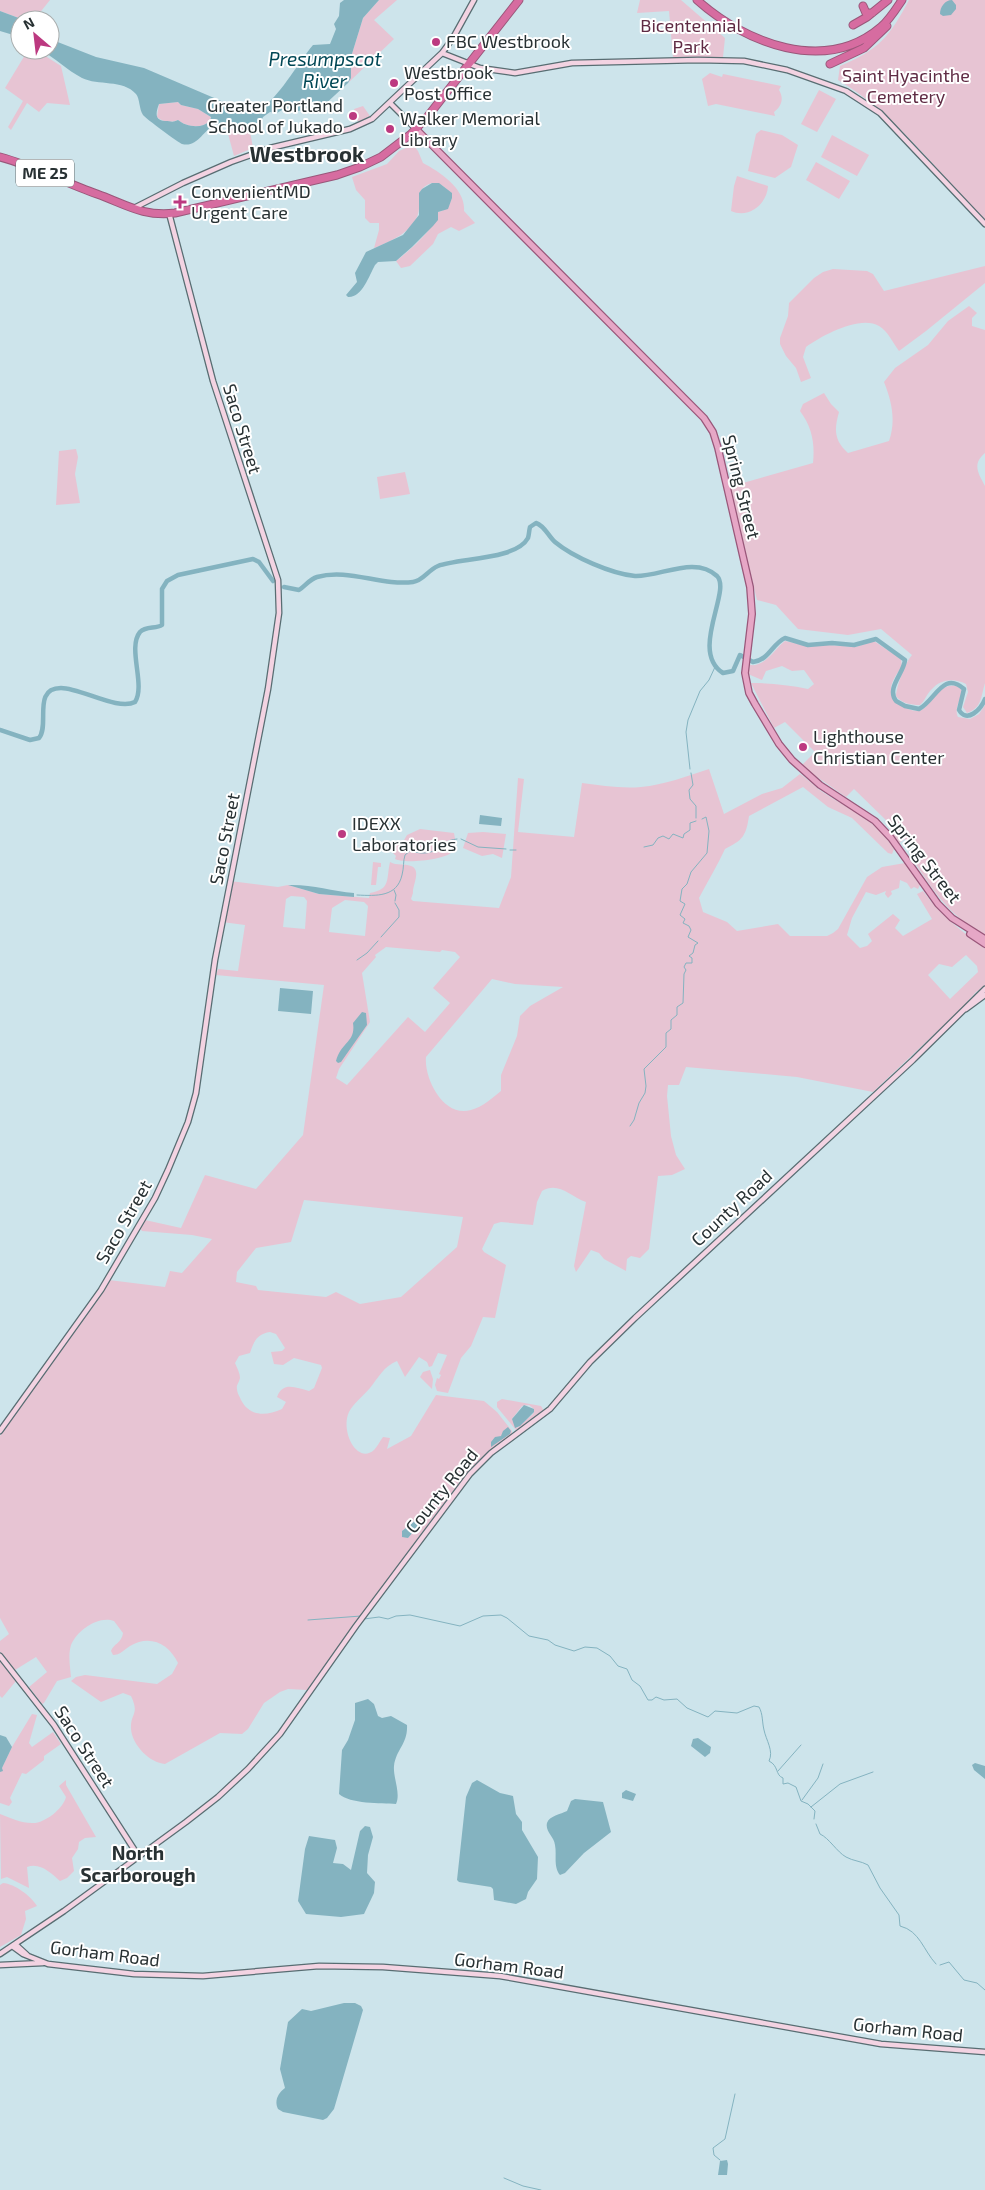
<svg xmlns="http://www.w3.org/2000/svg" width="985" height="2190" viewBox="0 0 985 2190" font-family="'Exo 2',sans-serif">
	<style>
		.green { fill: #e7c4d3; fill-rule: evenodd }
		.water { fill: #84b3c0; fill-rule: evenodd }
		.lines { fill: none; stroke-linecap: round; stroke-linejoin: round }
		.stream { stroke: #84b3c0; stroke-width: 1 }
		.river { stroke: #84b3c0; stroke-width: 4.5 }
		.secondary-casing { stroke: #586d72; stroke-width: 7 }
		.primary-casing { stroke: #99577a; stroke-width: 8 }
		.highway-casing { stroke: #99577a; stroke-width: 9 }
		.secondary { stroke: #f3d3e2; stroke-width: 4.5 }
		.primary { stroke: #e6a7c6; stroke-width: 5.5 }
		.highway { stroke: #d66ca0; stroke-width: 7 }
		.poi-dot { fill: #bc3980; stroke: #fff; stroke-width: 2 }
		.labels { text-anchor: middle; stroke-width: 4; stroke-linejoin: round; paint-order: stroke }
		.shield { fill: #fff; stroke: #686f70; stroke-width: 1 }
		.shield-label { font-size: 16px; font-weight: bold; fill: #283133 }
		.park-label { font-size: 18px; fill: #5f2b44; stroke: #fff }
		.poi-label { font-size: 18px; fill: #283133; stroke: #fff; text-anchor: start }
		.street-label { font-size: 18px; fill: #283133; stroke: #fff }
		.water-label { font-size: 19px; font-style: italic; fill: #004755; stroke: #fff }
		.neighbourhood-label { font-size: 19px; font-weight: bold; fill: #283133; stroke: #fff }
		.district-label { font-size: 22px; font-weight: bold; fill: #283133; stroke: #fff }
	</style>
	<rect width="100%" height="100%" fill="#cde4eb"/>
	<!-- green -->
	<path class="green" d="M0 0H50L34 20H24L0 11Z
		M379 0H397L374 20 394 39 348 83 351 77V57L363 18Z
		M640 0H681L725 38 723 57H673L669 11 637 13Z
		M909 0H985V220C937 172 897 115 838 80L840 66C879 50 890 36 909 0Z
		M28 50H36L61 66 70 105 47 103 39 112 27 103 11 130 8 127 23 101 5 88Z
		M710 73 722 77 723 74 781 86 779 90C784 98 782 106 774 112L775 116 716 104 708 106 702 79Z
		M819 90 836 99 817 132 801 124Z
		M178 102 181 105 198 109 211 117 210 121C202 129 186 127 178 120 172 123 162 122 157 117L159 104Z
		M363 106 370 116 358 122 354 109Z
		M249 125 253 148 234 156 227 130Z
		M761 130 782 135 798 145 791 167 775 178 748 171 756 134Z
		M832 135 869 155 857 176 821 157Z
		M413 145 418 151 423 163C440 172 466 189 464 211L475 223 459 231 451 227 438 234 433 244 410 266 401 268 396 261C408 252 437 227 438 212 447 210 449 206 452 198 447 185 433 177 422 189 418 193 420 203 419 209 417 230 392 241 374 248L379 230V223H370L365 218V200L356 190 352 177 387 164 399 151Z
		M816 162 850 181 839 199 806 180Z
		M737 176 768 186C767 204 749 219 731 211L734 186Z
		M985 266V283L926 331 899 351C893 343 888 331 879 326 860 315 823 335 806 347L803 357 811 378 801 382 796 368 786 356 780 344V338L788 316 789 303 814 278 823 272 833 269 867 271 873 274 884 291Z
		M969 306 977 313 972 318V326L985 330V453C972 464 978 473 985 486V683C981 696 982 708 967 713L963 707 968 692 966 684C954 678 941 679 932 689 927 693 925 701 920 705 911 705 901 703 896 696 897 685 905 663 912 655L881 629 848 635 798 629 776 605 757 600 729 487 813 463C815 443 812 427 800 411L803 404 822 394 824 393 831 404 839 412C834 430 834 440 848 453L889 441C896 421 892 402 884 382L895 368 928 345 948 321Z
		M76 449 78 457 75 474 80 503 56 505 59 451Z
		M405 472 410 494 380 499 377 477Z
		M785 641 809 646 820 642 828 645 856 647 874 641 901 659 902 667C892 679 883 696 902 706 909 710 915 712 922 710 934 701 940 682 958 686L963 692C960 700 954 709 958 717L970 719 979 714 985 705V936C947 913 935 893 911 857L917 850 905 839 899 843 890 830 892 826 854 789 846 797 801 766 815 752 785 722 774 728 751 683C770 683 789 685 808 689L814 684 804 670 792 671 782 666 766 671 762 680 748 674 750 665C766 667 775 648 785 641Z
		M709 769 724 814 762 794 782 788 800 774C808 779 816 788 824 793 852 811 876 820 894 849L892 854 888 853 852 818 828 807 803 787 749 816C746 836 743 840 725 849 717 866 708 881 699 898L703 912 727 922 737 931 778 924 790 936H827L833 933 838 929 867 877 882 867 905 863 920 885 918 889 914 887 911 889 907 883 900 880 899 888 891 891 892 894 888 898 885 894 886 891 876 895 866 892 852 918 847 935 860 948 867 946 872 941 868 934 893 914 900 920 895 928 903 936 932 919 917 894 923 891C941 916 961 931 985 948V986L976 992 961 1009 873 1092 797 1077 686 1067 679 1085H668L667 1096 671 1136 676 1155 685 1169 672 1175 658 1176 649 1249 640 1258 631 1256 627 1259 626 1271 604 1259 599 1253 591 1250 576 1272 574 1266 586 1202C570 1196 558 1181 542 1191L537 1202 533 1225 501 1222 494 1224 482 1249 484 1252 506 1265 495 1318 483 1317 471 1346 461 1358 448 1393 437 1391 435 1385 437 1378 439 1379 441 1375 439 1374 447 1355 438 1353 432 1366 429 1367 427 1362 419 1357 405 1377 397 1361C384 1366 378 1378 370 1388 363 1396 353 1404 349 1412 340 1431 357 1465 374 1450 377 1447 380 1441 383 1437L390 1438 387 1449 411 1436 436 1395 484 1401 497 1412 512 1431V1436L485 1456 460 1482 307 1690 288 1689 280 1692 264 1703 248 1729 242 1734 220 1733 165 1764C150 1763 132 1745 131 1729 130 1713 140 1715 131 1696L123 1693 101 1702 71 1681 76 1677 85 1675 157 1684 172 1674 178 1663C169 1644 150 1634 130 1646 124 1650 120 1655 113 1655L111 1651C113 1644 122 1643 123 1633L114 1621C99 1615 77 1630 71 1645 68 1655 70 1666 71 1677L57 1681 44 1703 42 1704 29 1687 47 1672 36 1657 15 1670 0 1652V1641L9 1634 0 1618V1436L109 1280 165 1287 170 1271 182 1273 212 1239 192 1235 142 1231 140 1228 145 1220 181 1228 205 1175 256 1189 303 1135 324 985 216 975 218 969 238 971 245 925 222 922 230 881 278 887 288 885 319 894 369 898 370 893C391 889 386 880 390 862 397 866 404 863 411 866 422 870 412 886 413 893L411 899 413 901 499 908 511 877 518 778 524 779 518 832 574 837 582 783C601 785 621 789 641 787 664 785 687 776 709 769ZM291 896 304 897 307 901 305 929 283 927 286 899ZM345 900 364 902 368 906 365 936 329 932 332 908ZM386 947 440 952 442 950 455 952 460 957 433 988 450 1003 425 1032 408 1017 347 1085 336 1078 339 1069 370 1022 362 973 376 957 375 955ZM966 955 977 966 978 972 950 999 928 975 939 964 952 967ZM492 979 515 984 563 987 530 1006 520 1016 517 1036 501 1075V1091C492 1098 483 1107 471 1110 444 1118 424 1079 426 1057ZM304 1200 463 1217 457 1247 401 1297 360 1304 336 1292 326 1297 258 1290 256 1286 236 1282 237 1272 256 1248 291 1242ZM270 1332 276 1334 285 1348 282 1351 271 1352 274 1364 283 1365 294 1358 321 1365 322 1368 314 1388 309 1391C296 1388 283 1381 277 1397L286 1402 282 1409C266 1416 250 1417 241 1400 240 1397 237 1393 237 1389 236 1385 239 1383 240 1378 240 1373 237 1368 235 1363L239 1356 250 1353C254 1341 257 1334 270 1332ZM418 1518 420 1524 408 1538 402 1531Z
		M420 829 454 833C455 839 457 846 452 852 445 860 404 864 395 859L396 856 391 851 392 848 403 842 407 835Z
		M483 832 506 834 502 858 493 854 482 856 463 848 468 833Z
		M373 862 381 863V867H378L376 885H371Z
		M430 1370 433 1379 432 1389 420 1377 423 1372Z
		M502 1399 541 1406 544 1411 522 1428 516 1430 497 1407V1402ZM529 1405 534 1409 533 1414 517 1428 512 1419 522 1406Z
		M0 1660 16 1681 2 1698 0 1696Z
		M32 1714 37 1715 29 1743 32 1747 53 1732 61 1744 44 1756V1760L26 1774 22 1773 10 1798 12 1802 9 1806 0 1803V1772L12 1747Z
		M66 1780V1785L96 1837 85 1838 79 1842 78 1849 72 1858 74 1871 67 1878 60 1881C51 1873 40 1862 27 1867L29 1888 7 1877 1 1879 0 1814C10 1818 21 1823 32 1823 44 1824 63 1809 66 1797L59 1786Z
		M3 1883C15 1884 31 1896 37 1906L25 1911 26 1919 21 1935 0 1947V1885Z"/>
	<!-- water -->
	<path class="water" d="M344 0H379L363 18 351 57V78L348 83 321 108 290 112 282 110 277 113 270 112 263 117 261 122 233 129 232 122C226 123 218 123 213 126 204 130 197 148 182 144 179 143 145 118 143 115 139 109 140 99 136 94 123 79 98 86 82 78 67 70 55 58 41 50H50V39L96 57 144 68 247 112C252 108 260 108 265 105 281 94 300 60 313 45L330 44 336 29 334 24 339 16 340 3ZM178 102 181 105 198 109 211 117 210 121C202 129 186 127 178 120 172 123 171 121 165 121 154 120 156 112 159 104Z
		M952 0 956 5V9L951 15 943 16 940 14C940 7 945 0 952 0Z
		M0 11 24 20H20V37L0 31Z
		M432 183H439L452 193V198L448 209 438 212V220L433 226 412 247 396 261 378 262 375 265C369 276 362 298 348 297L346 295 357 282 355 273 366 252 403 235 419 215V193L422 189Z
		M480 815 502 818 501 826 479 824Z
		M288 885C311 884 331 891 354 893V897L319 894Z
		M280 988 313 991 311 1014 278 1011Z
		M362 1012 366 1013 367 1025 341 1062 338 1063 336 1061C341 1042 356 1042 353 1023Z
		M524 1405 534 1409V1412L520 1426 515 1428 512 1419Z
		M508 1427 511 1431 510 1434 491 1447V1442L495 1437 501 1436 503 1431Z
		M419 1518 420 1524 408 1538 402 1537V1531Z
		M368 1699 374 1704 378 1716 382 1718 391 1716 407 1725C408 1744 396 1749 394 1766 393 1778 401 1793 396 1804 381 1803 350 1804 339 1794L342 1750 348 1740 355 1720V1703Z
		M0 1735 6 1737 12 1747 2 1768 3 1771 0 1772Z
		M698 1738 711 1747 710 1753 705 1757 691 1746 693 1739Z
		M975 1763 985 1766V1779L974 1770 972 1765Z
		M477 1780 500 1793 513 1796 516 1814 522 1822V1830L538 1857 537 1879 528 1892 526 1899 516 1904 494 1900 493 1889 491 1887 459 1882 457 1880 466 1797 472 1783Z
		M626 1790 636 1794 633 1801 622 1798V1793Z
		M575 1799 603 1802 611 1832 584 1853 565 1873 560 1875C553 1866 557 1855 555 1845 554 1836 545 1832 547 1823 549 1816 561 1814 567 1811L571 1801Z
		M365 1826 370 1827 373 1837 368 1855 367 1873 375 1882 374 1893 364 1914 341 1917 306 1914 298 1901 305 1849 309 1836 335 1840 337 1848 333 1863 343 1864 351 1870 360 1831Z
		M344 2003H355L361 2006 363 2010 334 2109 327 2118 323 2120 283 2112 278 2109C274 2101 278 2093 285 2088L280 2069 288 2022 302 2009 311 2011Z
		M727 2160 728 2164 727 2175H718L720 2161Z"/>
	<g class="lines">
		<!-- stream -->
		<path class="stream" d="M690 769 686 732 688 720 700 691 709 680 715 667
			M691 773 693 785 689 790 690 799 696 806V818
			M461 839 478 847 506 849
			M644 847 653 845 658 838 663 836 669 839 673 834 683 838 684 834 690 830V823L696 821
			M510 850H516
			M394 890 396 895 395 901
			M357 895C377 896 397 897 402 875 404 868 403 861 405 855L410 851C441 859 435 841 457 839
			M381 937 399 917V910L395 903
			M357 960 367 953 378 941
			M630 1126 634 1120 639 1103 645 1093 646 1086 644 1069 666 1047V1033L671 1029V1020L677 1015V1007L683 1003 684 974 686 970 684 967 686 963H692V958L689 956 693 953 695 945 698 943 688 937 691 930 689 926 683 923 685 919 680 915 685 904 680 901 682 889 687 884 691 872 707 853 709 831 706 817 702 819
			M364 1619 379 1617 388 1619 396 1616 410 1615 460 1626 483 1616 501 1615 507 1618 529 1636 548 1640 555 1645 574 1651 585 1647 597 1648 610 1656 618 1666 627 1669 632 1680 640 1686 648 1700H652L656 1697 664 1700 677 1699 687 1708 708 1717 715 1711 737 1713 754 1706 759 1707C763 1714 762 1722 764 1730 766 1740 774 1751 769 1761 779 1766 775 1775 783 1778V1784L788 1783 796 1787 801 1801 808 1804 815 1811 814 1819
			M308 1620 361 1616
			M778 1771 801 1745
			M802 1800 818 1778 823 1764
			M811 1807 840 1784 873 1772
			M816 1824 820 1834C829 1838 837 1852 846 1857 853 1861 861 1861 868 1865L880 1888 899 1915 900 1926C920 1931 923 1950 936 1964
			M940 1965 949 1962 964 1980 977 1983 985 1990
			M720 2160 714 2155 713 2148 725 2139 735 2094
			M504 2178 523 2186 541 2190"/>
		<!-- river -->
		<path class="river" d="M284 587 299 590C305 586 310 579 317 577 348 568 381 586 413 582 423 581 428 570 438 566 459 558 516 560 528 538 529 535 529 531 530 527L536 523C545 526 548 536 555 542 573 557 612 574 635 576 660 577 695 555 717 576 732 591 689 651 723 673L733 671 740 655 753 662C769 660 772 644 785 638L808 645 832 643 854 645 876 639 905 660C904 673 886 688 896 701L905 706 919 709C935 701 943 670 964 689L959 710C967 724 981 709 985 699
			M0 730 30 740 39 738C50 725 32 688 61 688 81 688 118 711 135 702 146 685 127 648 140 632 146 626 156 629 162 625V589L167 581 178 575 253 559 259 562 273 581"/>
		<!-- secondary casing -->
		<g class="secondary-casing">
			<path id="secondary" d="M442 53 480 68 515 73 572 63 698 60 744 61 787 70 846 91 880 113 985 224
				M390 103 416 129
				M134 208 183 183 231 162 270 148 350 129 372 119 442 53 453 38 474 0
				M966 1009 985 995
				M0 1431 101 1290 155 1198 168 1170 188 1122 196 1093 215 960 268 689 279 613 278 580 213 381 169 213
				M0 1656 54 1725 139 1857
				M15 1944 27 1955
				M12 1946 23 1954 48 1964 134 1974 203 1976 319 1966 383 1967 500 1976 881 2044 985 2052
				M0 1954 64 1911 186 1822 218 1797 248 1769 280 1734 356 1626 470 1474 491 1453 550 1409 590 1362 635 1318 913 1060 985 989
				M0 1965 43 1963"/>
		</g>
		<!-- primary casing -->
		<g class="primary-casing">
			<path id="primary" d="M416 129 704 418 713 432 718 448 750 587 752 614 745 673 749 693 755 704 779 744 792 760 820 785 875 821 891 838 938 904 952 918 985 939
				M970 934 985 944"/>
		</g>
		<!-- highway casing -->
		<g class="highway-casing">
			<path id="highway" d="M697 0C745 43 825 75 881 27 890 19 896 9 902 0
				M863 6 866 13H872
				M853 25 867 17 888 0
				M830 64 864 48 887 26
				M0 157C34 166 65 183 97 194 125 204 143 217 175 213L337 175 360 167 381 157 411 134 428 116 519 0"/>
		</g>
		<!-- secondary -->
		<use href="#secondary" class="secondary"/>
		<!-- primary -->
		<use href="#primary" class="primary"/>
		<!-- highway -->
		<use href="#highway" class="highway"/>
	</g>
	<!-- markers -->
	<g class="poi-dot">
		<circle cx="436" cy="42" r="5"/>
		<circle cx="394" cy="83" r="5"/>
		<circle cx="353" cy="116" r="5"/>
		<circle cx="390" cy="129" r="5"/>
		<path d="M177.5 194.5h5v5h5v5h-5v5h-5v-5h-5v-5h5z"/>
		<circle cx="803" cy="747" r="5"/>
		<circle cx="342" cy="834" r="5"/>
	</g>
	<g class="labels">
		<!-- shield labels -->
		<rect class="shield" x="16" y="159.5" width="58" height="27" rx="4"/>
		<g class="shield-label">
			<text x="45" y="179">ME 25</text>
		</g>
		<!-- park labels -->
		<g class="park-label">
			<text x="691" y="32">Bicentennial<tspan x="691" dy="21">Park</tspan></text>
			<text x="906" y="82">Saint Hyacinthe<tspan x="906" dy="21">Cemetery</tspan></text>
		</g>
		<!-- poi labels -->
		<g class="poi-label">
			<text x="446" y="48">FBC Westbrook</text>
			<text x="404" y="79">Westbrook<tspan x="404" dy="21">Post Office</tspan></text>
			<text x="343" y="112" text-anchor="end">Greater Portland<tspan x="343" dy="21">School of Jukado</tspan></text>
			<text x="400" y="125">Walker Memorial<tspan x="400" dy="21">Library</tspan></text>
			<text x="191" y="198">ConvenientMD<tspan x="191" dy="21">Urgent Care</tspan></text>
			<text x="813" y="743">Lighthouse<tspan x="813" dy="21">Christian Center</tspan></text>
			<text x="352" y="830">IDEXX<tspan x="352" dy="21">Laboratories</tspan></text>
		</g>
		<!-- street labels -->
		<g class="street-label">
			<text transform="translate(242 429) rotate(73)" y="6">Saco Street</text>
			<text transform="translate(741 487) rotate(76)" y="6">Spring Street</text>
			<text transform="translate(225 839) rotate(-79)" y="6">Saco Street</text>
			<text transform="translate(924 859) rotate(52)" y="6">Spring Street</text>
			<text transform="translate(732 1208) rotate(-43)" y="6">County Road</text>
			<text transform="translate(124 1222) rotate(-60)" y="6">Saco Street</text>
			<text transform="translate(442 1491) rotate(-51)" y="6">County Road</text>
			<text transform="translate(84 1747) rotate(57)" y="6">Saco Street</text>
			<text transform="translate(105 1954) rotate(7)" y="6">Gorham Road</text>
			<text transform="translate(509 1966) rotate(7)" y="6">Gorham Road</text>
			<text transform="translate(908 2030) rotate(6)" y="6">Gorham Road</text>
		</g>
		<!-- water labels -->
		<g class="water-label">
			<text x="325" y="66">Presumpscot<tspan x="325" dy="22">River</tspan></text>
		</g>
		<!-- neighbourhood labels -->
		<g class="neighbourhood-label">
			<text x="138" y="1860">North<tspan x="138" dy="22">Scarborough</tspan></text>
		</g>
		<!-- district labels -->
		<g class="district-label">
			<text x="307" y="162">Westbrook</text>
		</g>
	</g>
	<!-- north arrow -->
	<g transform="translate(35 35) rotate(332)"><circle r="24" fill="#ffffff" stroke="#a9adad"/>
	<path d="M0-4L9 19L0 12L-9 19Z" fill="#bc3980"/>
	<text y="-8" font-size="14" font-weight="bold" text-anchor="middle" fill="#283133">N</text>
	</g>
</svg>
